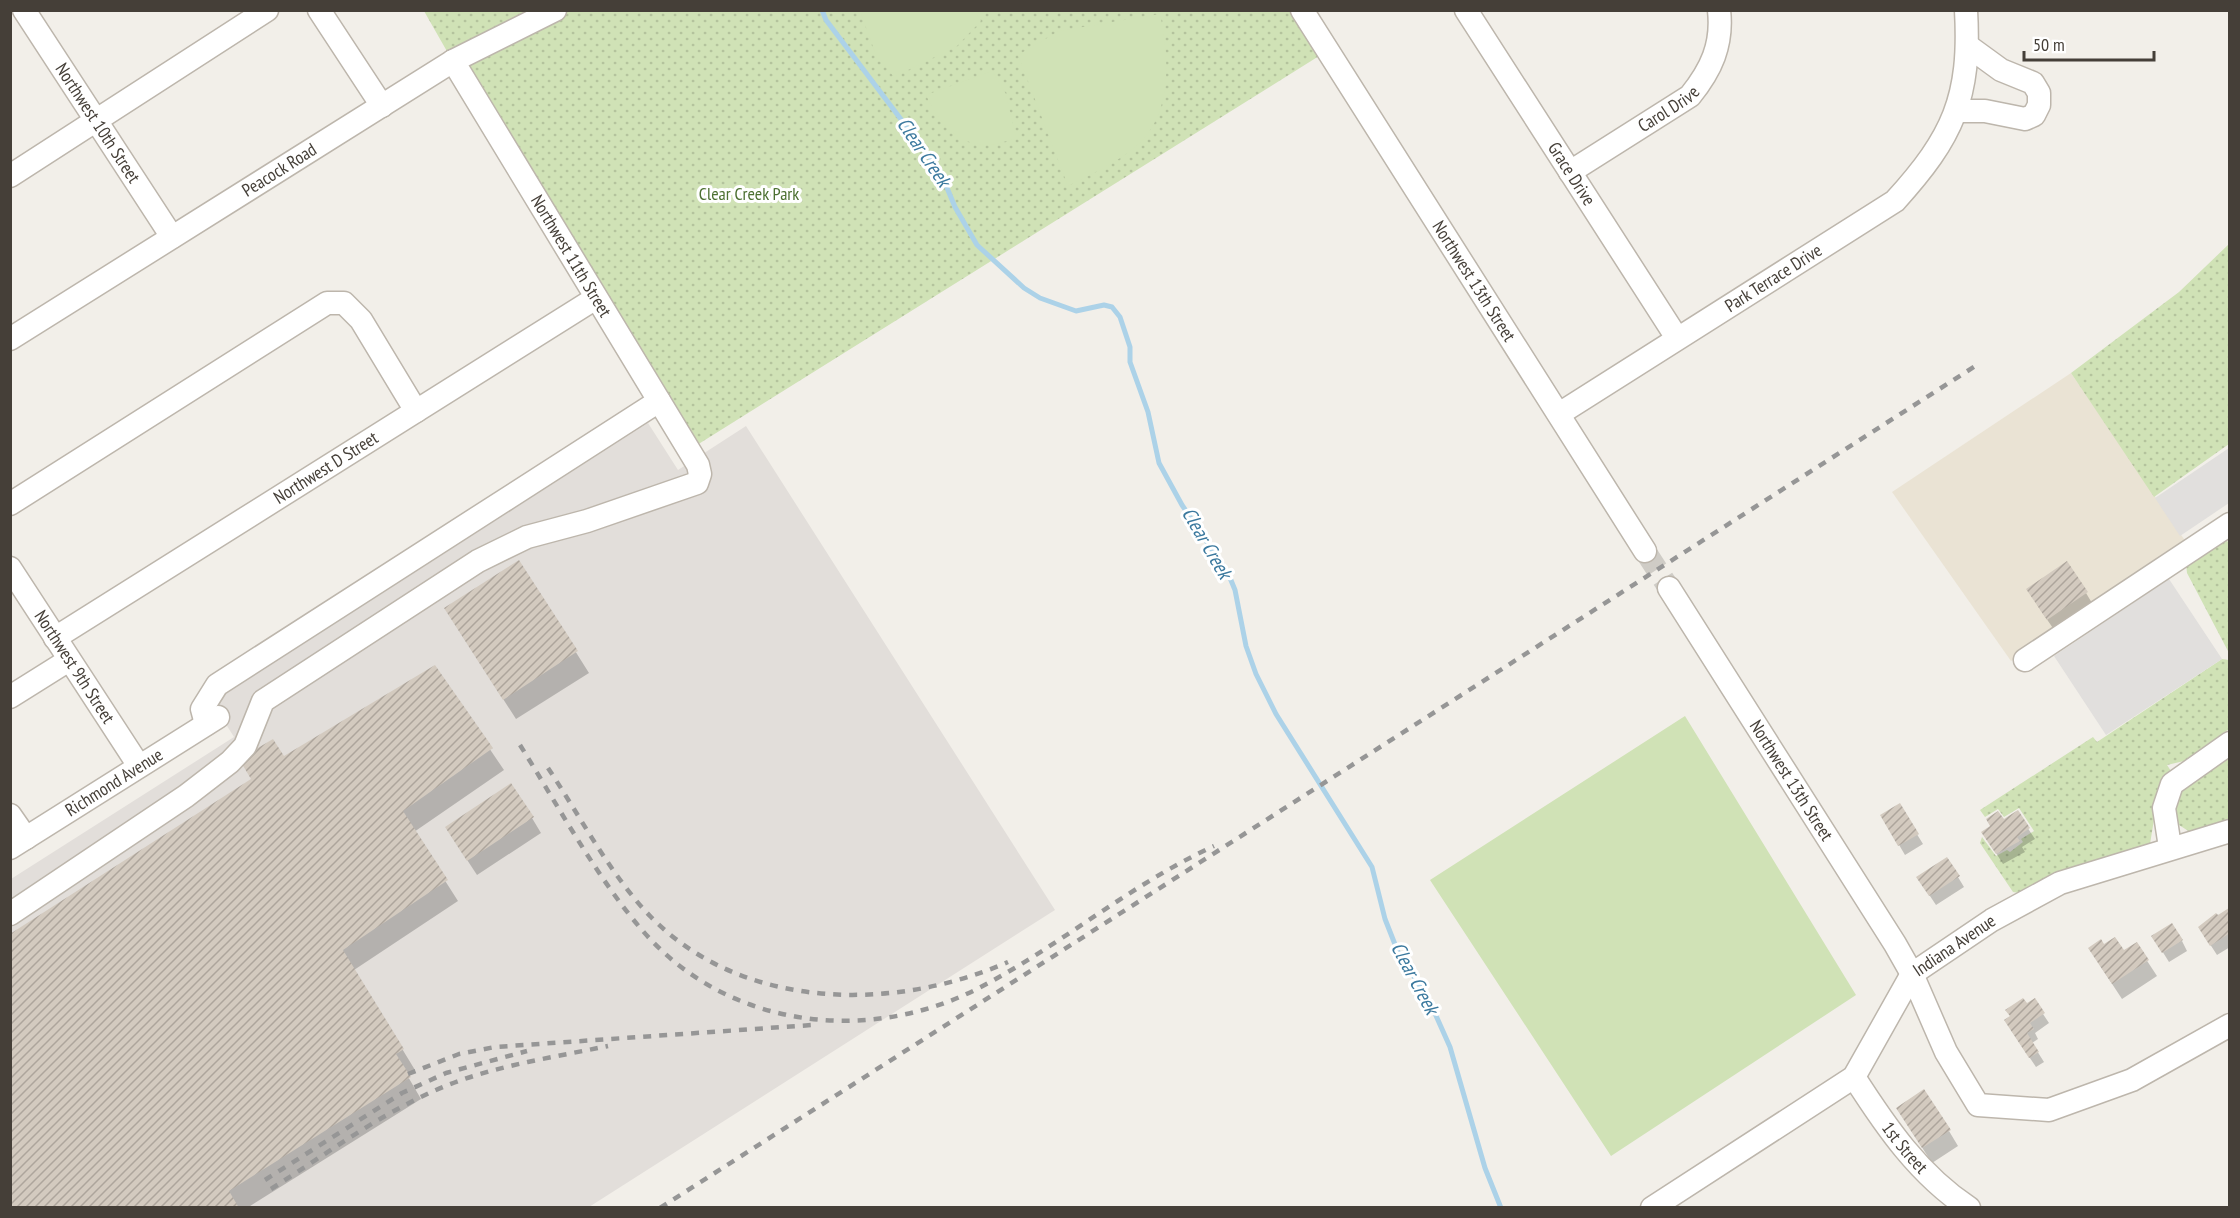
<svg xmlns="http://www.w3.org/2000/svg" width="2240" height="1218" viewBox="0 0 2240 1218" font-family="'PT Sans Narrow',sans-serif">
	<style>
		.industrial { fill: #e2deda }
		.education { fill: #eae3d4 }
		.grass { fill: url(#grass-dots) }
		.pitch { fill: #d0e2b6 }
		.parking { fill: #e1dfdd }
		.shadow { fill: #0003 }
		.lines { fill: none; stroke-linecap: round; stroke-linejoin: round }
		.stream { stroke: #acd2e8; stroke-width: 5 }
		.building { fill: url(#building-hatch) }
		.minor-tunnel { stroke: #cfccc6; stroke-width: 22; stroke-dasharray: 22 11; stroke-linecap: butt }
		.minor-casing { stroke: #bdb6ac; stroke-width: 25 }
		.minor { stroke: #fff; stroke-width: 22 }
		.rail { stroke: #969696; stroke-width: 4.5; stroke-dasharray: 8 8; stroke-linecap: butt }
		.labels { text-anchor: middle; stroke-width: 6; stroke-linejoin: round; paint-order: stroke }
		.street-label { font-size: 18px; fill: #453f38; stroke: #fff }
		.park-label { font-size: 18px; fill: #4c7031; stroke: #fff }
		.water-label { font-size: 20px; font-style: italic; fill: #3b799e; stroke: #fff }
	</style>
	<defs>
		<pattern id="grass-dots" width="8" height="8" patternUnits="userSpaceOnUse" patternTransform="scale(1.5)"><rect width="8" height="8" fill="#d0e2b6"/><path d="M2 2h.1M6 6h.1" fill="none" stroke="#b4c39d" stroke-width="1.8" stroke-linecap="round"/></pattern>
		<pattern id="building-hatch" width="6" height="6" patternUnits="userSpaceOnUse" patternTransform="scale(1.5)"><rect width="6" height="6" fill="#d3cabf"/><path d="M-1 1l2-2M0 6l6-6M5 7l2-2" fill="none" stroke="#ada59c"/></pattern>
	</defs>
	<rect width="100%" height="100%" fill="#f2efe9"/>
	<!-- industrial -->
	<path class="industrial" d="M648 423 678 470 746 426 1055 910 589 1207 11 1208V879L234 737 212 702Z"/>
	<!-- education -->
	<path class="education" d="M2071 373 2188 545 2011 661 1892 492Z"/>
	<!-- grass -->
	<path class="grass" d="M1302 10 1327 51 689 450 477 104 424 11Z
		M2229 244V444L2154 497 2071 373 2179 292Z
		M2221 539 2229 542V653L2187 573 2186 563Z
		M2222 659 2229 660V729L2184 761 2167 765 2173 774 2158 795 2150 844 2019 893 2013 892 1980 843 1982 837 1996 856 2007 850 2010 852 2023 842 2021 839 2034 831 2019 808 2004 817 1998 809 1985 817 1980 810 2093 737 2097 742Z
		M2229 752V821L2193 834 2179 825 2174 818 2177 792Z"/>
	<!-- pitch -->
	<path class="pitch" d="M860 11H975L981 21 957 46 894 77 876 55Z
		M1160 14C1169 56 1173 111 1139 144 1119 162 1091 174 1068 186L1018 55 1059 31Z
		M992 71 1006 94 1016 137C974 158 943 134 926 95Z
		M1685 716 1856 995 1611 1156 1430 880Z"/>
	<!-- parking -->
	<path class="parking" d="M2229 448V503L2180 536 2155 498Z
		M2169 579 2222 659 2106 735 2054 656Z"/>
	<!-- shadow -->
	<path class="shadow" d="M519 562 589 673 516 719 458 629Z
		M2086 593 2095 608 2057 634 2037 605Z
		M434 667 504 770 414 832 458 901 354 970 415 1070 407 1075 421 1099 247 1208H10L284 758Z
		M1899 805 1923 844 1905 855 1882 816Z
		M2017 812 2035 839 2022 847 2025 852 2003 864 1989 842 2003 821Z
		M532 818 541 833 477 875 456 843Z
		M1947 859 1964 887 1936 905 1924 887Z
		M2228 910 2230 947 2217 955 2206 938 2217 917Z
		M2182 941 2187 951 2169 962 2159 946Z
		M2136 944 2157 976 2122 999 2099 964Z
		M2026 1006 2043 1014 2049 1023 2035 1033 2038 1039 2032 1043 2044 1062 2036 1067 2011 1030Z
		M1907 1124 1949 1131 1958 1146 1932 1163Z"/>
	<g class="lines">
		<!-- stream -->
		<path class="stream" d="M822 10 826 20 940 171 955 207 977 245 1024 288 1040 298 1076 311 1104 305 1112 307 1120 317 1130 347V362L1148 412 1159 463 1182 505 1228 573 1235 590 1246 646 1256 674 1276 714 1372 867 1385 919 1398 952 1429 1000 1450 1047 1485 1168 1501 1208"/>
	</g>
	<!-- building -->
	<path class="building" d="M519 560 578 651 503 700 444 608Z
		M2067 561 2088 592 2047 620 2026 589Z
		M435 665 493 748 403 811 448 880 343 950 404 1049 396 1054 411 1077 229 1191 239 1208H10V934L251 779 239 759 273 739 284 756Z
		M511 783 534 817 467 861 445 827Z
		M1900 803 1919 834 1898 846 1880 815Z
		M2018 810 2030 828 2017 837 2020 841 1996 854 1981 832 1990 826 1986 819 1998 811 2004 819Z
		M1947 857 1960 876 1929 896 1916 877Z
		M2229 908 2230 933 2210 946 2198 927 2216 913 2218 915Z
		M2172 923 2183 940 2162 953 2151 936Z
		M2115 937 2124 950 2137 942 2149 960 2112 984 2088 948 2101 939 2104 944Z
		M2023 998 2027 1003 2035 998 2045 1013 2030 1023 2034 1029 2027 1033 2039 1052 2029 1058 2004 1020 2010 1016 2005 1010Z
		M1924 1089 1951 1130 1922 1148 1896 1108Z"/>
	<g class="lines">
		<!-- minor-tunnel -->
		<path class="minor-tunnel" d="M1645 551 1669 588"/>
		<!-- minor casing -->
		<g class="minor-casing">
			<g id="minor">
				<path id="s1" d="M24 10 172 237"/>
				<path d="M319 10 382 106"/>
				<path id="s2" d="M1302 10 1645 551"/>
				<path id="s3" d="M1466 10 1677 338"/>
				<path d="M1957 111H1985L2025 119 2034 115 2039 105V93L2033 83 2001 70 1968 46"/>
				<path id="s4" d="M1570 172 1690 96C1711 70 1723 45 1719 10"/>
				<path d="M10 176 267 10"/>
				<path id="s5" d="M10 339 453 61 555 10"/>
				<path id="s6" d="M1559 414 1895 201C1953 137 1971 98 1966 10"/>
				<path d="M10 504 327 303H344L361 320 416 411"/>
				<path id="s7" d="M10 568 139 766"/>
				<path id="s8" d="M1669 588 1895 944 1912 974 1946 1052 1978 1105 2049 1110 2132 1080 2230 1025"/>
				<path id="s9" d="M55 638 596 298"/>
				<path d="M2025 660 2230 524"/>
				<path d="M10 697 69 660"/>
				<path d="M206 724 202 709 217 685 659 401"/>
				<path d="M10 815 26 838"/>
				<path d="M2170 847 2164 808 2172 784 2230 743"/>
				<path id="s10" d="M10 848 218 717"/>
				<path d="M10 914 186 796 230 762 245 746 263 701 478 561 527 537 587 521 697 483 700 474 698 465 453 61"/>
				<path id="s11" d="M1854 1077C1886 1127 1919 1175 1969 1208"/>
				<path id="s12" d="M1652 1208 1854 1077 1912 974 1992 920 2060 883 2230 831"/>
			</g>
		</g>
		<!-- minor -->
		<use href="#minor" class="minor"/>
		<!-- rail -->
		<path class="rail" d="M520 745C557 804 597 878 642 930 726 1028 866 1045 977 989 1059 947 1129 885 1214 846
			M548 768C580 816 611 876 651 917 743 1011 894 1012 1008 962
			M408 1074 459 1054 495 1047 812 1025
			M265 1180 402 1093 446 1073 527 1051
			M271 1189C328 1153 385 1110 448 1085 499 1065 555 1057 608 1046
			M660 1208 1980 363"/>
	</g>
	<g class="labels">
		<!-- street labels -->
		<g class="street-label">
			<text dy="6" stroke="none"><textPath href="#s4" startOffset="117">Carol Drive</textPath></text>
			<text dy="6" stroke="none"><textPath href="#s1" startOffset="135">Northwest 10th Street</textPath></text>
			<text dy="6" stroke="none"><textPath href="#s5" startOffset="318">Peacock Road</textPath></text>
			<text dy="6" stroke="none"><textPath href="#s3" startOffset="195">Grace Drive</textPath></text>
			<text transform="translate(571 256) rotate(59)" y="6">Northwest 11th Street</text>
			<text dy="6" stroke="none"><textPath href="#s6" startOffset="254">Park Terrace Drive</textPath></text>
			<text dy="6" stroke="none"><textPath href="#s2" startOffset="321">Northwest 13th Street</textPath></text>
			<text dy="6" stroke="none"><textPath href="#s9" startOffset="320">Northwest D Street</textPath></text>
			<text dy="6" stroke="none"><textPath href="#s7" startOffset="118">Northwest 9th Street</textPath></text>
			<text dy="6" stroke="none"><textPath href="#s8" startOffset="228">Northwest 13th Street</textPath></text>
			<text dy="6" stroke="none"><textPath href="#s10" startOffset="123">Richmond Avenue</textPath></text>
			<text dy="6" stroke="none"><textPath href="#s12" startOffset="410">Indiana Avenue</textPath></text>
			<text dy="6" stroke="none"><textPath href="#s11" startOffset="87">1st Street</textPath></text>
		</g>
		<!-- park labels -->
		<g class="park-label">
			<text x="749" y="200">Clear Creek Park</text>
		</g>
		<!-- water labels -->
		<g class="water-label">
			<text transform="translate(924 152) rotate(56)" y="7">Clear Creek</text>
			<text transform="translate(1207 543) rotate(60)" y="7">Clear Creek</text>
			<text transform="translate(1415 978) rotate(62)" y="7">Clear Creek</text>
		</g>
	</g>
	<!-- border -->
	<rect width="2240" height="1218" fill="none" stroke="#453f38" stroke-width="24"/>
	<!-- scale -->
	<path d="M2024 51v9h130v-9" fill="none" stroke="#453f38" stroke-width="3"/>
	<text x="2033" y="51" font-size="18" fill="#453f38" stroke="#ffffff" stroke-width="4.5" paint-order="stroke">50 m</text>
</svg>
